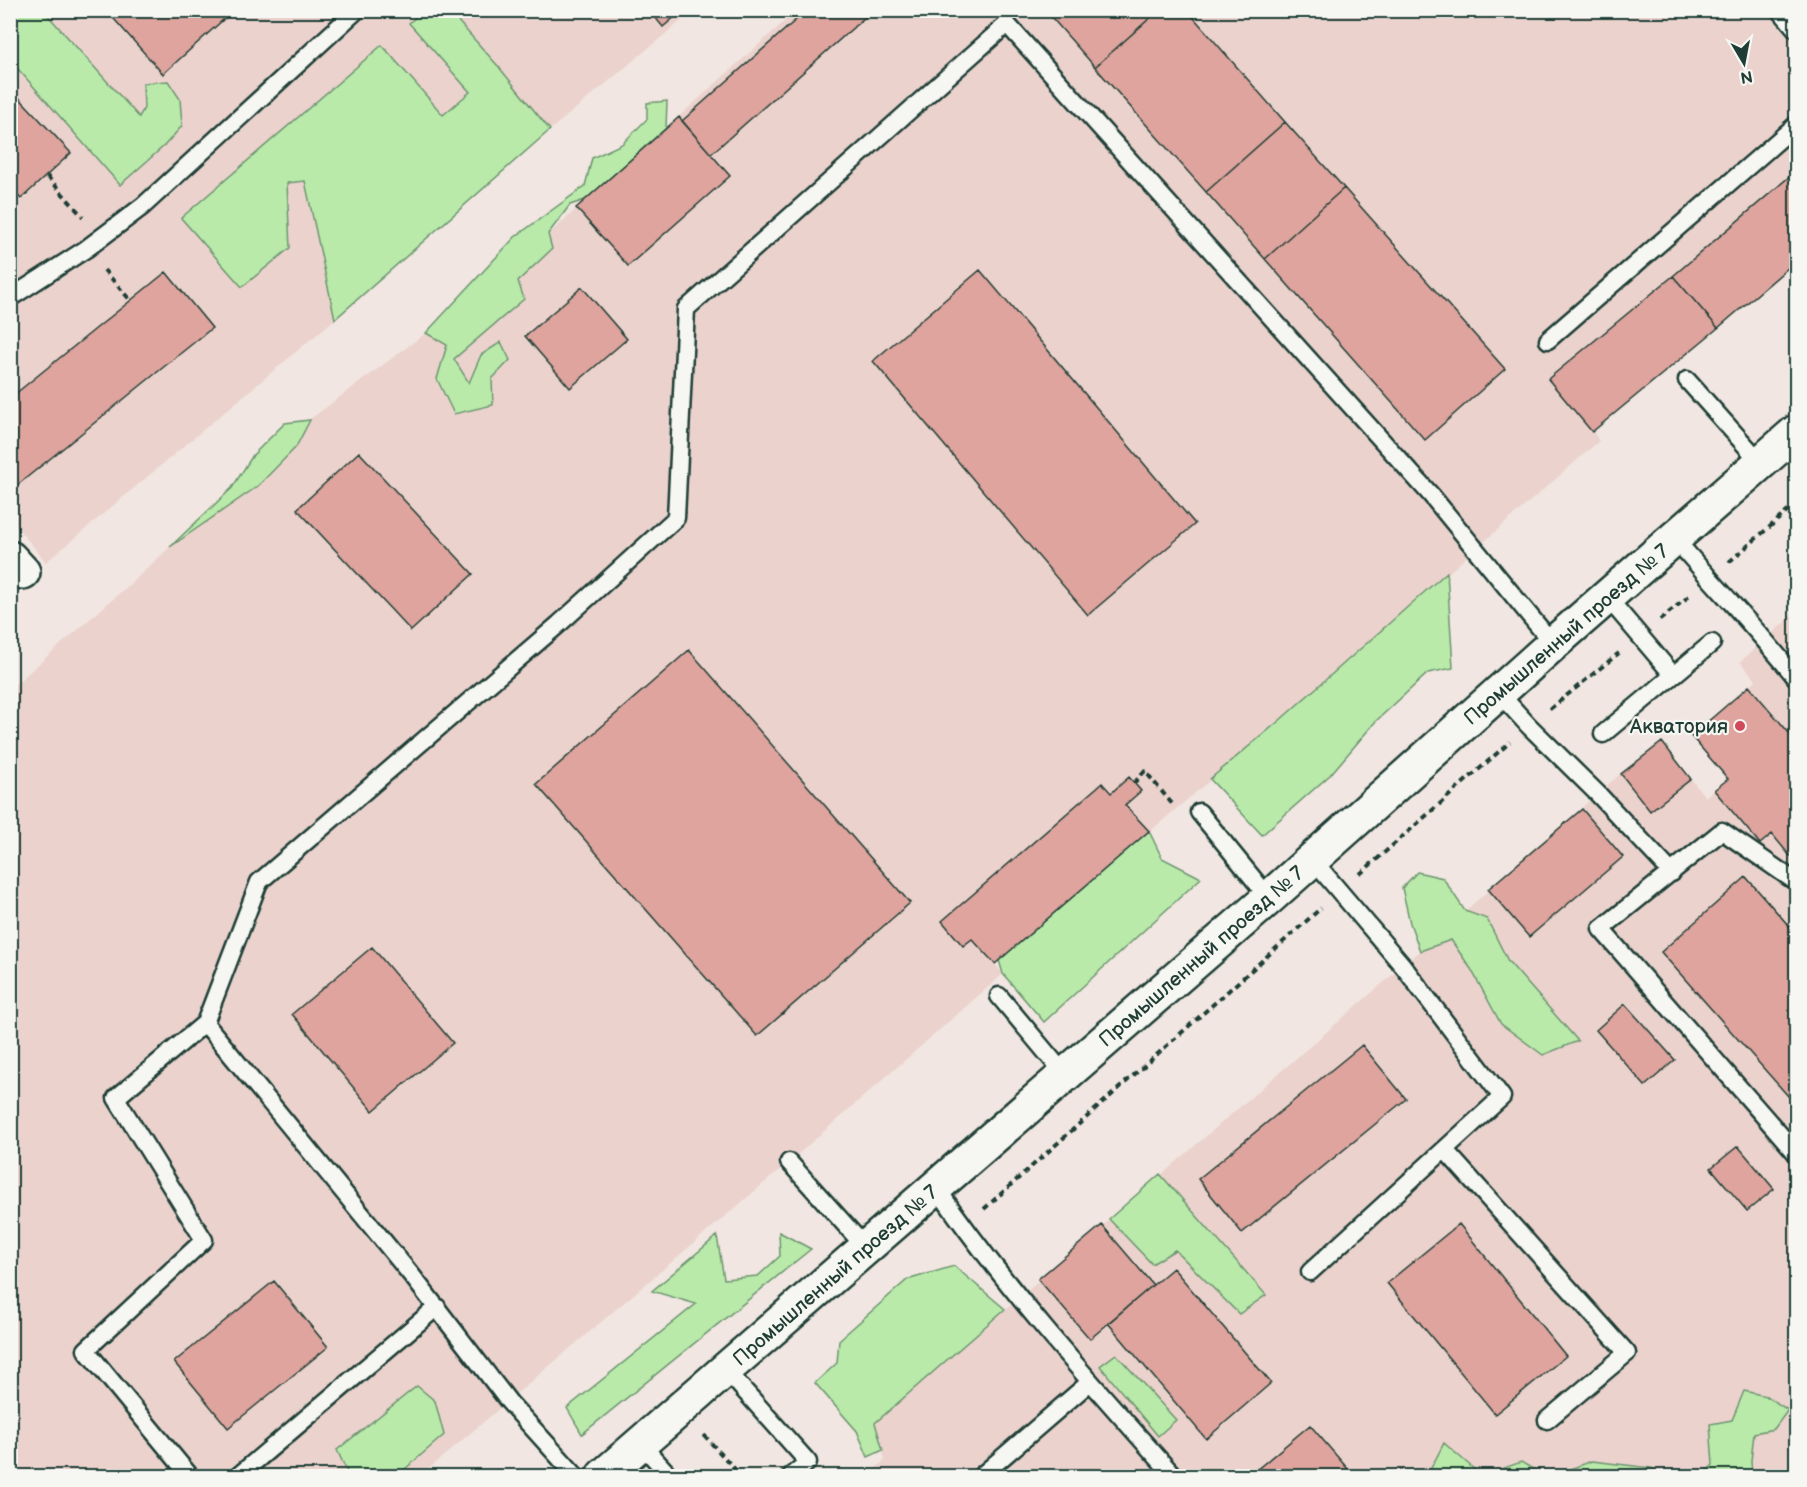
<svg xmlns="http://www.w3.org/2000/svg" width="1807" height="1487" viewBox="0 0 1807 1487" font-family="'Balsamiq Sans',sans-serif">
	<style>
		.built { fill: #ebd2cd }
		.green { fill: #b9eaaa; stroke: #6c946f; stroke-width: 1.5 }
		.building { fill: #dea49d; stroke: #1f3d34; stroke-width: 1.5 }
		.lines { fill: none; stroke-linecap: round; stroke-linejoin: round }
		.service-casing { stroke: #1f3d34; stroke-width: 21 }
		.minor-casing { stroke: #1f3d34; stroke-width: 38 }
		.tertiary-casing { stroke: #1f3d34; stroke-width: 38 }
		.path { stroke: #1f3d34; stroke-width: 4; stroke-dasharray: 6 4.5; stroke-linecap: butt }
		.service { stroke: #f6f6f2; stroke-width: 16 }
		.minor { stroke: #f6f6f2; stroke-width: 33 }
		.tertiary { stroke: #f6f6f2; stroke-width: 33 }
		.poi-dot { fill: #d1495b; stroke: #f6f6f2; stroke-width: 2 }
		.labels { text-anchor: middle; stroke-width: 4.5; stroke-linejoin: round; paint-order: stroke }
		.street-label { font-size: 20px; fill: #1f3d34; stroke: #f6f6f2 }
		.poi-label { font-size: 20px; fill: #1f3d34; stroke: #f6f6f2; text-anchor: end }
	</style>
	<rect width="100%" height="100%" fill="#f1e6e1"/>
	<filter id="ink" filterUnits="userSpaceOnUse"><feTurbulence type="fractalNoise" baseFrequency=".0167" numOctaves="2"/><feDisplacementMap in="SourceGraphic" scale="12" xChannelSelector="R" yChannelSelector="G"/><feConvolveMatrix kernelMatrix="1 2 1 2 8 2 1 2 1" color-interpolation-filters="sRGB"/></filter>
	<g filter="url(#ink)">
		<!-- built -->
		<path class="built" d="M10 11H693L550 130 335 319 46 562 11 520Z
			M796 11H1796V261L1593 431 1599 441 1279 721 995 964 1003 974 789 1162 420 1476H11L10 689 137 578 290 434 426 333 460 314Z
			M1796 612V741L1749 686 1756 680 1740 662Z
			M1662 742 1705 797 1714 790 1760 844 1772 834 1790 856 1796 851V1476H867L885 1460 875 1423 1420 951 1612 781Z"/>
		<!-- green -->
		<path class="green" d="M10 11H44L139 117 144 108 143 83 168 81 180 99 182 126 164 146 120 185 11 61Z
			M423 11H449L498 66 550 130 335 319 305 181 287 183 290 248 242 287 181 218 382 45 443 115 470 92 409 23Z
			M667 101 666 128 585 200 570 205 548 234 552 249 518 281 524 299 454 359 469 383 481 355 501 342 510 360 492 379 493 405 454 414 437 379 447 345 426 333 515 237 585 186 592 158 622 144 647 119V103Z
			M310 420 296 447 258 486 170 547 232 488 253 455 285 423Z
			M1447 572 1453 668 1428 673 1376 721 1330 775 1262 835 1210 779 1279 721Z
			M1149 831 1162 858 1201 878 1044 1022 1003 974 999 960Z
			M1417 872 1443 878 1465 911 1487 919 1508 961 1578 1041 1543 1055 1501 1024 1471 969 1451 940 1420 951 1410 923 1402 888Z
			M1160 1174 1266 1295 1239 1314 1175 1250 1152 1264 1109 1219Z
			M779 1232 811 1249 582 1434 567 1408 696 1304 652 1291 717 1236 724 1279 758 1276 780 1256Z
			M954 1266 1005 1309 875 1423 883 1450 868 1457 857 1431 815 1383 837 1363 839 1340 907 1280Z
			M1116 1354 1176 1420 1158 1436 1100 1366Z
			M417 1386 435 1401 444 1435 405 1469 393 1476H349L337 1450Z
			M1744 1391 1766 1396 1788 1410 1774 1429 1754 1433 1751 1461 1752 1476H1701L1713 1465 1710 1424 1732 1420Z
			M1444 1443 1482 1476 1521 1462 1545 1476H1436L1430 1470Z
			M1592 1461 1651 1468 1663 1476H1551Z"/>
		<!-- building -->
		<path class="building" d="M106 10H234L163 74Z
			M649 10H683L663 27Z
			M807 10H873L711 154 682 121Z
			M1045 10H1159L1095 67Z
			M1159 10H1187L1285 122 1206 192 1095 67Z
			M10 88 71 153 21 199 10 187Z
			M679 117 730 176 628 266 576 208Z
			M1285 122 1344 188 1265 259 1206 192Z
			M1796 171V261L1718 328 1673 276Z
			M1344 188 1505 369 1425 440 1265 259Z
			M980 270 1195 524 1088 615 873 361Z
			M166 272 212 328 10 491V398Z
			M1673 276 1718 328 1592 432 1548 379Z
			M582 287 627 339 570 388 525 336Z
			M359 452 473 574 411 631 297 509Z
			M689 650 910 903 757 1036 536 784Z
			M1749 686 1796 741V851L1790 856 1772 834 1760 844 1714 790 1728 779 1691 736Z
			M1662 742 1691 779 1650 811 1621 774Z
			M1129 777 1141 791 1125 805 1149 831 995 964 972 939 963 946 942 921 1102 783 1111 793Z
			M1582 809 1623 857 1529 937 1488 889Z
			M1746 877 1796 934V1105L1661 952Z
			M372 947 453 1043 373 1111 292 1014Z
			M1625 1004 1675 1060 1645 1086 1596 1030Z
			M1362 1045 1406 1099 1242 1233 1198 1179Z
			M1738 1146 1774 1189 1747 1211 1711 1168Z
			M1459 1224 1566 1356 1495 1414 1387 1283Z
			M1102 1225 1153 1285 1090 1339 1038 1279Z
			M1173 1268 1271 1383 1206 1439 1108 1323Z
			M274 1281 328 1347 228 1428 174 1362Z
			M1310 1425 1354 1476H1249Z"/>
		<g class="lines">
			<!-- service casing -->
			<g class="service-casing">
				<path id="service" d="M1780 10 1796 29
					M10 298 86 249 143 206 357 10
					M1548 340 1796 125
					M1687 380 1761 463
					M1675 539C1715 586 1758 630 1796 678
					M1607 597 1673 675
					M1499 693 1529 726 1598 794 1672 873
					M1603 734 1712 643
					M1199 812 1269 898
					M1796 882 1722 831 1601 929 1796 1153
					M999 996 1065 1075
					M205 1023 413 1277 509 1402 576 1476
					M1445 1150 1627 1353 1547 1420
					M789 1162 866 1248
					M936 1187C1007 1290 1091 1383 1174 1476
					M1310 1272 1502 1097 1403 966 1312 859
					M726 1370 808 1462 791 1476
					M641 1444 670 1476
					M190 1476 86 1350 204 1240 116 1098 205 1023 259 882 559 624 676 518 686 309 1007 24 1431 495 1553 644
					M238 1476 437 1307
					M981 1476 1090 1382"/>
			</g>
			<!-- minor casing -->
			<g class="minor-casing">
				<path id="minor" d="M10 558 23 572"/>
			</g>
			<!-- tertiary casing -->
			<g class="tertiary-casing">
				<path id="tertiary" d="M603 1476 1269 898 1553 644 1796 432"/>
			</g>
			<!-- path -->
			<path class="path" d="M47 176 83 217
				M104 270 131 301
				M1729 562 1796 504
				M1660 620 1689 596
				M1550 709 1619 653
				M1134 783 1145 771 1173 805
				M1360 874 1510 742
				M984 1209 1321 908
				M704 1435 741 1476"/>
			<!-- service -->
			<use href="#service" class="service"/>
			<!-- minor -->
			<use href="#minor" class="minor"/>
			<!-- tertiary -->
			<use href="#tertiary" class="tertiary"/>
		</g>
	</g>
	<!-- markers -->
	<circle class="poi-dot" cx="1740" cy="726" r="6"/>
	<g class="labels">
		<!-- street labels -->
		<g class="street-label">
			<text transform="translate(1566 634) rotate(-41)" y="7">Промышленный проезд № 7</text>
			<text transform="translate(1201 956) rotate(-41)" y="7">Промышленный проезд № 7</text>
			<text transform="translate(835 1275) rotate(-41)" y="7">Промышленный проезд № 7</text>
		</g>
		<!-- poi labels -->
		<g class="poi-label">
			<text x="1728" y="733">Акватория</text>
		</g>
	</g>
	<!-- margin -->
	<rect width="1807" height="1487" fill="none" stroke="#f6f6f2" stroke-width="36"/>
	<rect x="18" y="18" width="1771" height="1451" fill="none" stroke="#1f3d34" stroke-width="2" filter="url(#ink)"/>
	<!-- north arrow -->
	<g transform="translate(1744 63) rotate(170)" stroke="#f6f6f2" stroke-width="4.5" paint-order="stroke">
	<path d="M0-4.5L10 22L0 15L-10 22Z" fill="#1f3d34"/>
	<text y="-9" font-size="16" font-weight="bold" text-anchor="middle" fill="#1f3d34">N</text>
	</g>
</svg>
